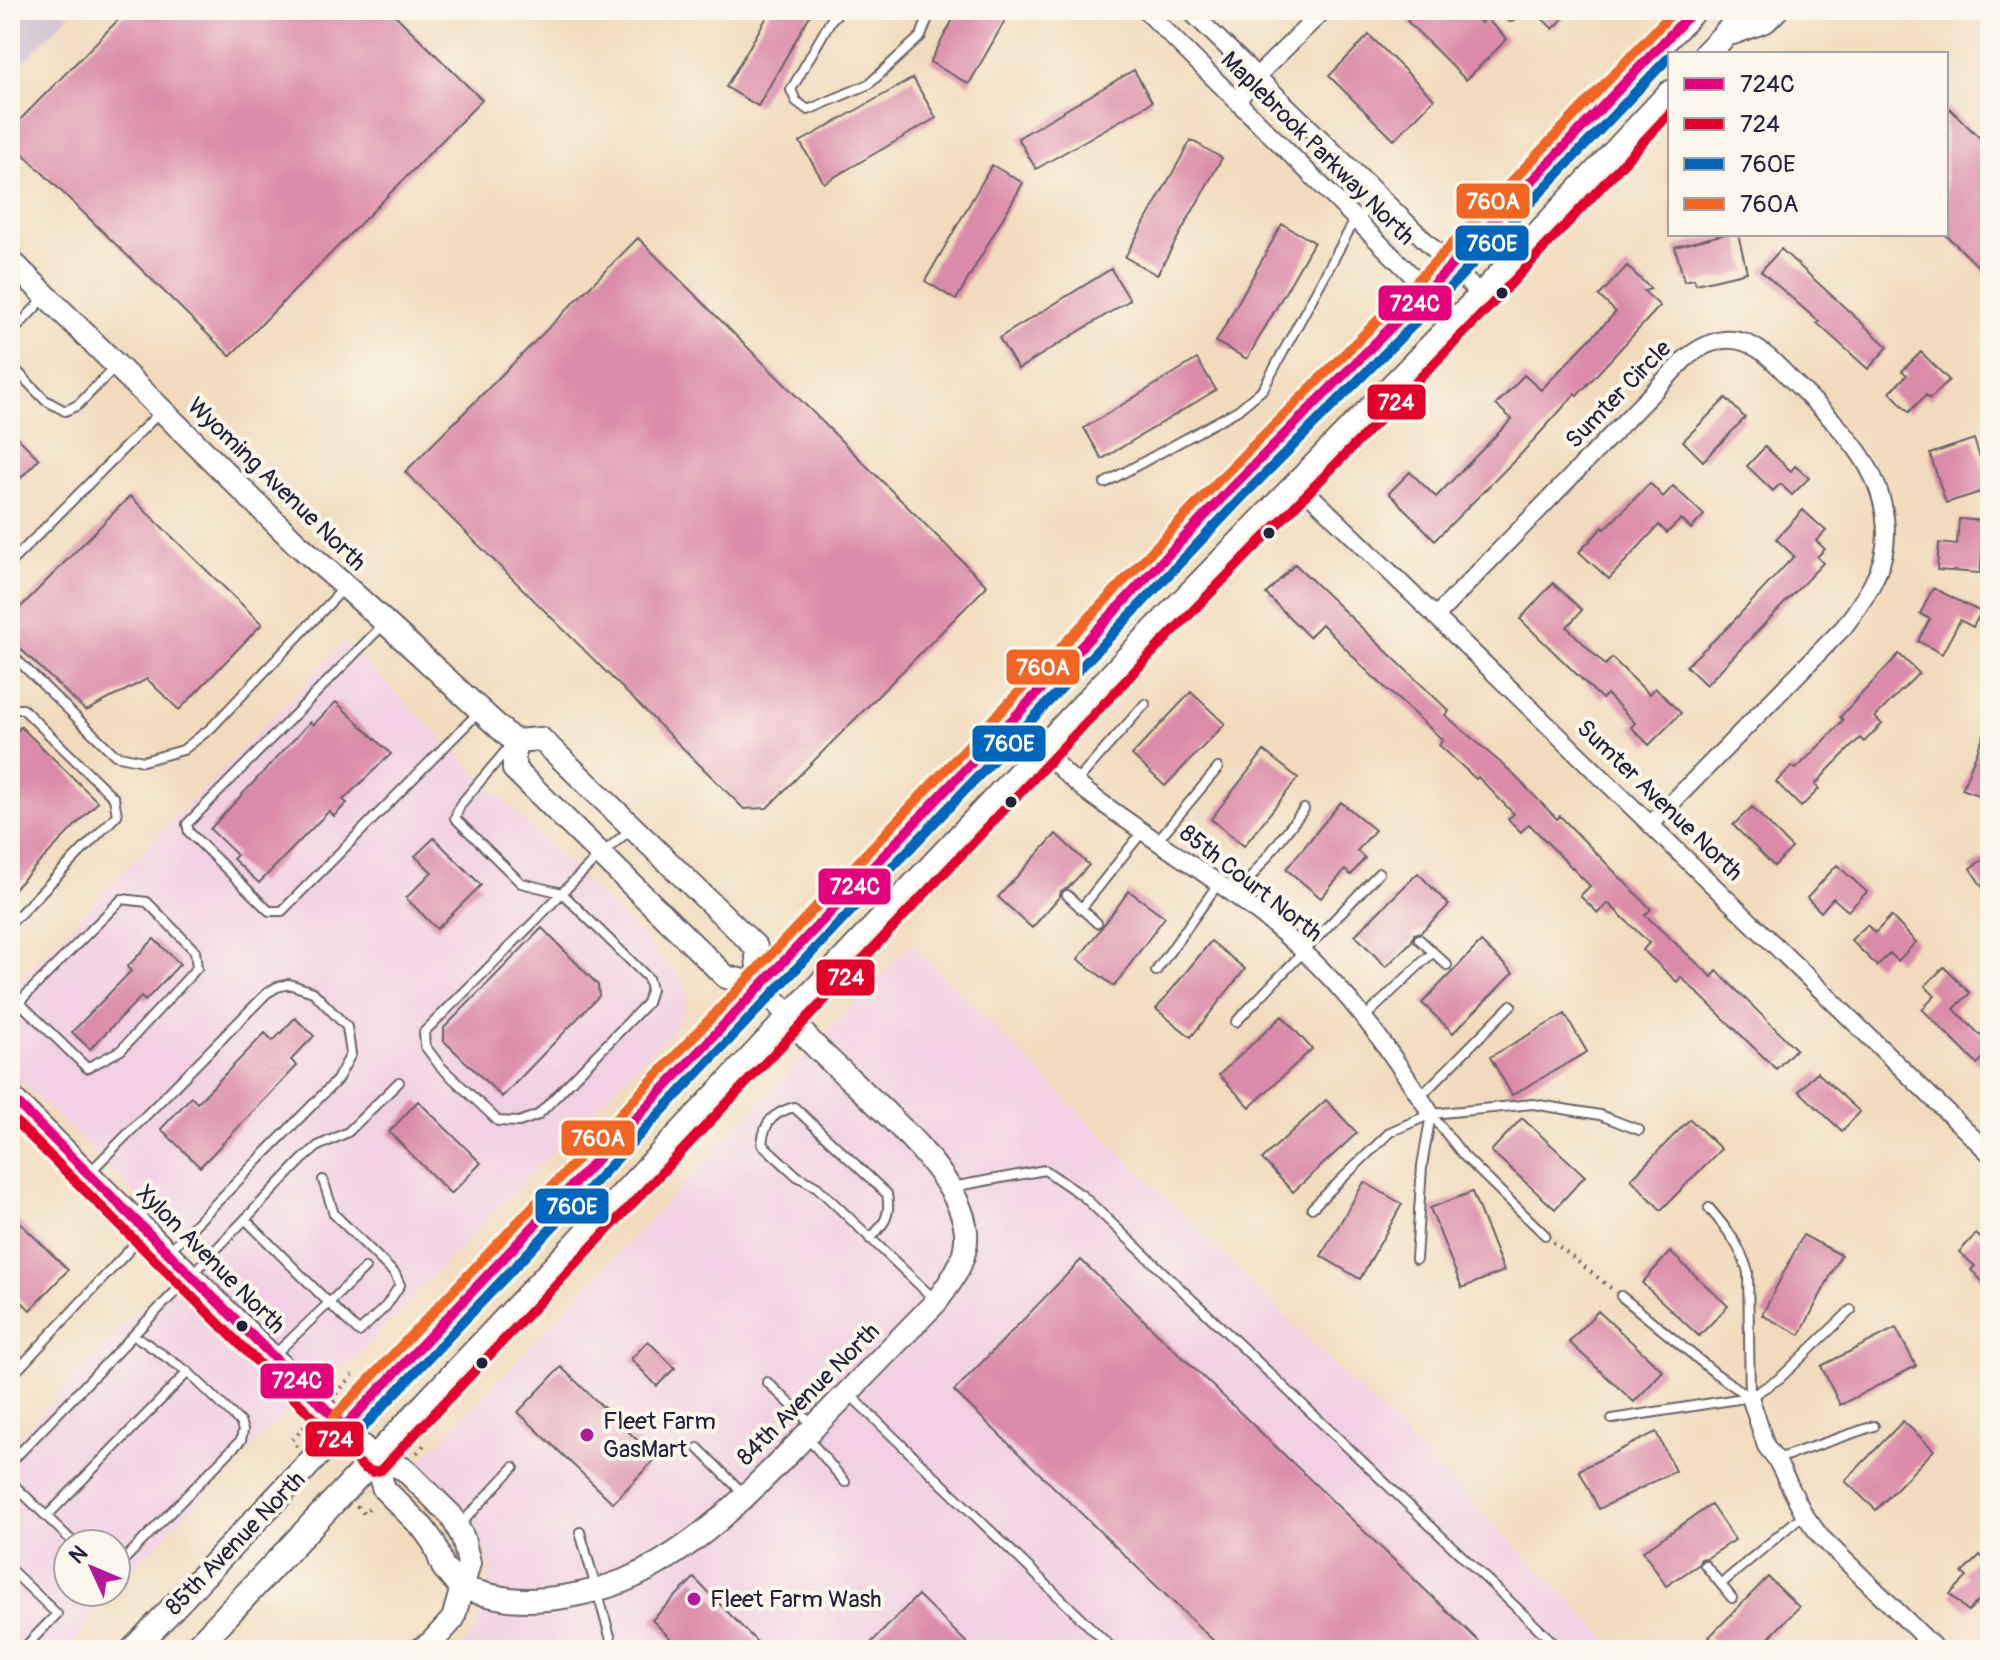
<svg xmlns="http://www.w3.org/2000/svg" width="2000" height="1660" viewBox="0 0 2000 1660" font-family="Pangolin,sans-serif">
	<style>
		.built { fill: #f1d0e3 }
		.industrial { fill: #cebed1 }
		.building { fill: #db8ba9 }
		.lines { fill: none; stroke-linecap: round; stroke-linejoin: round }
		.service-casing { stroke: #6a6368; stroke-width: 12 }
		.minor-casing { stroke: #6a6368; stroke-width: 20 }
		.tertiary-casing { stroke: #6a6368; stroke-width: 26 }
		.secondary-casing { stroke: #6a6368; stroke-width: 28 }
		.path { stroke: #6a6368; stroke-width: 4; stroke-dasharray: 2 6; stroke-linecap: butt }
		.service { stroke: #fff; stroke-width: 8 }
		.minor { stroke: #fff; stroke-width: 16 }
		.tertiary { stroke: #fff; stroke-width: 22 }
		.secondary { stroke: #fff; stroke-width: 24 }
		.bus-1-casing { stroke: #fbf7ec; stroke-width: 16 }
		.bus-2-casing { stroke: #fbf7ec; stroke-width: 16 }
		.bus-3-casing { stroke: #fbf7ec; stroke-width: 16 }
		.bus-4-casing { stroke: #fbf7ec; stroke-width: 16 }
		.bus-1 { stroke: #e5007d; stroke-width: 10 }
		.bus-2 { stroke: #e4002b; stroke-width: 10 }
		.bus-3 { stroke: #0065bd; stroke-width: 10 }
		.bus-4 { stroke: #f26522; stroke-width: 10 }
		.bus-dot { fill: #22223b; stroke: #fbf7ec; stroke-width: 3 }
		.poi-dot { fill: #b5179e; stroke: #fbf7ec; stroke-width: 3 }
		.labels { text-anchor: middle; stroke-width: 8; stroke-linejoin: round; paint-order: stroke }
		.street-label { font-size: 24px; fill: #22223b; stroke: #fbf7ec }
		.poi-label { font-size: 24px; fill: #22223b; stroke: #fbf7ec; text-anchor: start }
		.line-badge { stroke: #fbf7ec; stroke-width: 3 }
		.badge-label { font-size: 22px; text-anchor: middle; font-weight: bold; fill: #fff }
	</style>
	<rect width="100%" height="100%" fill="#fbf7ec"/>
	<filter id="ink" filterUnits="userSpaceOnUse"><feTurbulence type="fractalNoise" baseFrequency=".0125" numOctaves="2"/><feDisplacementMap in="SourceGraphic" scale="16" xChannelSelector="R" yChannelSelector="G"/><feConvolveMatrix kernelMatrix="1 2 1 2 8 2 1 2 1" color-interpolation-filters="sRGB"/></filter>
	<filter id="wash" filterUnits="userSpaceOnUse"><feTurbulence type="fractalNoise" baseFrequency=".006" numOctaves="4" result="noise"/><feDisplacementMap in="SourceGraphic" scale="32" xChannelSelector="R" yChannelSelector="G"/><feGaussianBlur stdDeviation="1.8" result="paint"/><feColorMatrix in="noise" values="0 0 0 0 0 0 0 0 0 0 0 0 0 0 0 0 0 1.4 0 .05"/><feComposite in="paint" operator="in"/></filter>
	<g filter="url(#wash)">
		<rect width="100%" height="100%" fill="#f1dbbc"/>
		<!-- built -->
		<path class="built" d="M345 642 676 972 689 995 678 1024 441 1266 349 1366 322 1374 116 1587V1544H68V1592H111L98 1605 85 1631 67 1650H10V1447L194 1251 10 1071V990Z
			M911 944 1620 1650H459L475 1632 491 1571 478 1533 454 1496 419 1464Z"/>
		<!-- industrial -->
		<path class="industrial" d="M10 10H73L10 76Z"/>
		<g id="blocks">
			<!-- building -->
			<path class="building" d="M128 10H390L482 100 230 356 10 141V130Z
				M771 10H813L758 106 726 87Z
				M958 10H1011L969 84 930 62Z
				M1417 10H1468L1481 23 1486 18 1507 39 1466 80 1407 21Z
				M1533 10H1571L1553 29Z
				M1369 35 1434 99 1394 140 1329 76Z
				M1134 70 1152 102 1036 169 1018 138Z
				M913 78 936 118 824 183 800 142Z
				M1946 105 1990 148V278L1946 235Z
				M1191 140 1222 158 1157 275 1125 257Z
				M992 165 1023 183 956 300 925 281Z
				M1282 224 1314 242 1247 359 1216 342Z
				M1725 234H1738L1747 272 1696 284 1694 279 1684 281 1675 247Z
				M638 238 987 586 767 808 744 809 405 472Z
				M1781 249 1888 347 1868 369 1817 323 1819 322 1761 271Z
				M1627 266 1651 289 1644 291 1660 306 1577 396 1575 394 1522 453 1435 540 1389 493 1410 472 1436 497 1512 419 1496 405 1524 375 1541 390 1616 312 1599 296Z
				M1111 269 1130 300 1018 369 999 338Z
				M1921 352 1949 380 1930 399 1926 395 1909 412 1890 392 1907 375 1902 371Z
				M1197 359 1216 390 1102 459 1084 428Z
				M1726 398 1745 418 1703 461 1683 441Z
				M10 430 39 459 10 489Z
				M1974 439 1990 489 1946 503 1930 454Z
				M1765 447 1791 471 1795 466 1809 478 1792 495 1780 484 1773 491 1747 466Z
				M1650 483 1663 497 1673 486 1704 515 1691 529 1681 519 1667 533 1659 525 1609 579 1579 552 1603 527 1605 529Z
				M130 496 262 624 179 710 147 679 86 711 10 639V618Z
				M1803 510 1826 531 1816 541 1825 549 1817 557 1823 563 1706 685 1686 666 1728 627 1794 556 1776 539Z
				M1959 519 1985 521 1980 573 1937 570 1939 543 1957 545Z
				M1295 564 1449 711 1445 715 1509 770 1557 819 1560 816 1651 909 1645 915 1712 977 1717 971 1796 1049 1776 1069 1681 977 1677 982 1643 950 1649 943 1608 903 1598 913 1580 896 1590 886 1529 824 1521 832 1508 819 1514 814 1478 777 1476 779 1439 745 1443 740 1369 673 1322 624 1309 637 1266 594Z
				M1553 583 1582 610 1567 627 1605 665 1612 658 1649 694 1655 688 1681 713 1649 745 1631 727 1635 723 1607 694 1602 699 1520 619Z
				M1933 588 1981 612 1973 627 1960 620 1942 654 1918 641 1930 619 1920 614Z
				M1899 654 1919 673 1875 717 1882 724 1864 742 1860 738 1829 769 1815 785 1819 789 1801 807 1776 782 1792 766 1796 769 1829 736 1843 720 1840 717Z
				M1191 692 1225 724 1165 786 1132 755Z
				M336 702 391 754 343 800 347 803 334 816 329 811 259 883 233 859 237 855 210 829 310 722 313 725Z
				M1989 722H1990V800L1962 789Z
				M21 727 98 802 10 893V738Z
				M1264 751 1298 778 1244 846 1211 819Z
				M1341 802 1375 830 1357 851 1365 858 1351 875 1345 870 1321 898 1286 869Z
				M1752 807 1792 848 1774 866 1733 825Z
				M1056 834 1089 865 1068 888 1061 891 1060 896 1032 928 998 897Z
				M434 838 481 885 437 929 406 898 432 872 415 856Z
				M1990 855V899L1970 868Z
				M1837 865 1867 892 1848 911 1833 898 1821 912 1807 898Z
				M1418 873 1449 905 1421 932 1414 934 1412 941 1386 967 1355 935Z
				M1129 891 1165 917 1114 986 1078 959Z
				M1891 916 1916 942 1898 961 1890 953 1877 966 1851 940 1867 925 1875 933Z
				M542 928 598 985 599 996 502 1097 444 1041V1028Z
				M154 939 180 964 145 1001 141 997 90 1049 72 1032 131 971 127 967Z
				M1211 941 1245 969 1191 1037 1156 1009Z
				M1481 942 1513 973 1453 1033 1422 1003Z
				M1944 967 1970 993 1954 1009 1980 1035 1990 1025V1066L1982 1059 1977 1064 1922 1009 1935 996 1925 986Z
				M1565 1014 1587 1052 1512 1095 1490 1057Z
				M1282 1016 1312 1049 1250 1107 1219 1075Z
				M295 1018 314 1036 291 1060 297 1066 200 1167 161 1129 191 1097 197 1103 265 1033 273 1041Z
				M1817 1072 1860 1112 1842 1131 1799 1091Z
				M1326 1100 1357 1133 1293 1192 1262 1159Z
				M418 1101 481 1163 451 1194 389 1132Z
				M1522 1118 1585 1176 1555 1209 1491 1151Z
				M1690 1119 1721 1149 1661 1210 1631 1179Z
				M1364 1182 1402 1204 1360 1279 1321 1256Z
				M1472 1192 1504 1271 1462 1288 1430 1208Z
				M10 1213 68 1270 30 1310 10 1290Z
				M1976 1234 1990 1247V1289L1971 1270 1975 1266 1959 1252Z
				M1803 1235 1841 1255 1800 1335 1762 1315Z
				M1670 1252 1728 1306 1699 1336 1642 1283Z
				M1081 1260 1488 1650H1223L954 1391Z
				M1598 1311 1663 1371 1634 1402 1569 1342Z
				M1896 1328 1916 1366 1840 1405 1821 1366Z
				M648 1341 675 1368 657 1386 631 1359Z
				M561 1367 656 1458 613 1503 518 1412Z
				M1903 1421 1934 1450 1876 1510 1845 1481Z
				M1656 1432 1675 1471 1599 1509 1579 1470Z
				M1711 1505 1735 1540 1707 1558 1701 1559 1698 1565 1666 1586 1643 1551Z
				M1980 1555 1990 1565V1589L1968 1611 1950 1594 1967 1577 1962 1573Z
				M1768 1577 1799 1607 1757 1650H1722L1709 1637Z
				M694 1578 765 1650H682L652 1620Z
				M918 1595 974 1650H864Z"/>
		</g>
	</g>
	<g filter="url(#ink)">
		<use href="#blocks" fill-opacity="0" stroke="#6a6368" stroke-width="2"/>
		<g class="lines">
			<!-- service casing -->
			<g class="service-casing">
				<path id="service" d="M841 10 831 20 791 90 796 101 808 110 869 84 921 36 931 10
					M1505 10 1511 17
					M10 335 46 296
					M10 364 45 400 65 411 78 405 114 368
					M1105 483 1238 410 1263 389 1351 227 1380 198
					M10 563 161 411
					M383 625 187 824 189 832 269 911H282L480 711
					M10 653 115 755 143 761 183 750 211 728 345 587
					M10 709H23L114 798 117 815 10 924
					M509 747 460 805 455 818 521 883 562 893 648 978 651 989 647 1003 538 1115 519 1122 498 1121 440 1066 425 1046 424 1032C461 996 497 959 534 922 566 889 596 856 632 829
					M1076 782 1145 704
					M1157 841 1218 768
					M1067 895 1097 923
					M1236 897 1304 809
					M1081 909 1143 831
					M1419 939 1447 965
					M1156 971 1218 884
					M10 1011 122 899 147 902 195 951 197 968 121 1050 87 1068 19 1002
					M1365 1017 1433 952
					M1236 1022 1379 873
					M1420 1097 1511 1005
					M1431 1114 1464 1156 1545 1235
					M88 1174 267 993 277 987 289 984 313 992 347 1027 351 1054 337 1080 168 1252
					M323 1180 334 1214 395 1274 400 1285 386 1306 359 1332 329 1303 365 1268
					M952 1187 1045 1170 1083 1196 1561 1650
					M1312 1208 1390 1132 1431 1114 1533 1104 1600 1115 1639 1130
					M1709 1208C1727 1229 1740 1245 1748 1272L1750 1397
					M245 1219 329 1303 273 1356
					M870 1239C885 1223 891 1216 887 1194L794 1107C773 1113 764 1122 762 1144L797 1176 817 1187 935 1300
					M1416 1259 1422 1166 1431 1114
					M1621 1296 1715 1373 1749 1397
					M10 1378 146 1232
					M767 1382 813 1425
					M848 1393 1114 1650
					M1612 1419 1750 1397 1780 1378 1851 1310
					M807 1437 845 1482
					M698 1448 745 1495
					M1777 1459 1874 1426
					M10 1463 302 1160 318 1146 348 1132 399 1082
					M10 1481 75 1544
					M47 1516 188 1372
					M458 1527 514 1467
					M580 1532 614 1650
					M1705 1565 1732 1598
					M116 1568 241 1440 243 1430 240 1422 188 1372 134 1335
					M10 1569 57 1614 22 1650
					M1721 1584 1804 1514"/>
			</g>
			<!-- minor casing -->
			<g class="minor-casing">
				<path id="minor" d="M1145 10 1457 320
					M1189 10 1481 295
					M1238 100 1257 76 1324 10
					M1297 482 1990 1154
					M1436 616 1685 359C1702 345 1723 334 1746 343 1767 351 1782 371 1798 386 1841 428 1886 469 1886 534 1886 569 1864 600 1844 627L1651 824
					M1012 719C1037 744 1062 773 1091 795 1161 847 1239 891 1303 951 1354 998 1393 1055 1431 1114
					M1750 1397 1766 1446 1776 1459 1804 1514 1820 1536 1937 1650"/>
			</g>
			<!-- tertiary casing -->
			<g class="tertiary-casing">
				<path id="tertiary" d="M10 260 296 543C371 607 441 675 514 741L541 739 756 947 760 986
					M10 1096 374 1458 404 1469 451 1515 463 1538 469 1563 453 1619 431 1643 420 1650
					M374 1458 384 1489 423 1528 434 1543 443 1567 461 1588
					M461 1588C477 1592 493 1597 509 1599 544 1603 590 1594 623 1581 699 1550 760 1482 817 1424 856 1384 896 1343 936 1302 953 1280 971 1254 965 1225 952 1161 859 1091 814 1045 800 1031 775 997 761 987 752 981 736 980 726 977L514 769V741"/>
			</g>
			<!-- secondary casing -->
			<g class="secondary-casing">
				<path id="secondary" d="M1733 32 1765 20 1775 10
					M1706 54 1749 10
					M133 1650 1012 719 1232 487 1427 291 1694 10
					M194 1650 1139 646 1481 295 1670 93"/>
			</g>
			<!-- path -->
			<path class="path" d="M1553 1242 1612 1289
				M336 1394 353 1375
				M297 1446 292 1440 311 1420
				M417 1453 425 1444
				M357 1506 364 1514 372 1505"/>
			<!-- service -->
			<use href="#service" class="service"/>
			<!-- minor -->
			<use href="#minor" class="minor"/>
			<!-- tertiary -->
			<use href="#tertiary" class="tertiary"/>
			<!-- secondary -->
			<use href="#secondary" class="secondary"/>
			<!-- bus-1 casing -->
			<g class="bus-1-casing">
				<path id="bus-1" d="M10 1096 344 1427 1232 487 1427 291 1694 10"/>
			</g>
			<!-- bus-2 casing -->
			<g class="bus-2-casing">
				<path id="bus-2" d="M10 1116 364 1468 373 1472 381 1470 1149 656 1491 305 1670 113"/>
			</g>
			<!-- bus-3 casing -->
			<g class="bus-3-casing">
				<path id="bus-3" d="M354 1437 1242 497 1437 301 1670 56"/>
			</g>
			<!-- bus-4 casing -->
			<g class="bus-4-casing">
				<path id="bus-4" d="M334 1417 1222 477 1417 281 1675 10"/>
			</g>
			<!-- bus-1 -->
			<use href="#bus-1" class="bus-1"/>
			<!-- bus-2 -->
			<use href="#bus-2" class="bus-2"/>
			<!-- bus-3 -->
			<use href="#bus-3" class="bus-3"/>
			<!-- bus-4 -->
			<use href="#bus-4" class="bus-4"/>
		</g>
	</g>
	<!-- markers -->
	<g class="bus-dot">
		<circle cx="1502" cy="293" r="7"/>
		<circle cx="1269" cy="533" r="7"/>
		<circle cx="1011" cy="802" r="7"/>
		<circle cx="242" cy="1326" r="7"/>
		<circle cx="482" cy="1363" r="7"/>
	</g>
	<g class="poi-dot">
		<circle cx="587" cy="1435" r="8"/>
		<circle cx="694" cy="1599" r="8"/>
	</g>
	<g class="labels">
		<!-- street labels -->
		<g class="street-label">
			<text transform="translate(1318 148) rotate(45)" y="8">Maplebrook Parkway North</text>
			<text transform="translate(1618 394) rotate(-46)" y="8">Sumter Circle</text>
			<text transform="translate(277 484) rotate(44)" y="8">Wyoming Avenue North</text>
			<text transform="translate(1660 800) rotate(44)" y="8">Sumter Avenue North</text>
			<text transform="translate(1251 883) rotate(38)" y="8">85th Court North</text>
			<text transform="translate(211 1259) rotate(45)" y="8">Xylon Avenue North</text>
			<text transform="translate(808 1394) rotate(-45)" y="8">84th Avenue North</text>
			<text transform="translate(235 1543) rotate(-46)" y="8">85th Avenue North</text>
		</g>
		<!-- poi labels -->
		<g class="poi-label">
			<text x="603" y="1429">Fleet Farm<tspan x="603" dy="28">GasMart</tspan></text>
			<text x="710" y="1607">Fleet Farm Wash</text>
		</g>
	</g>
	<g class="line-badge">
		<rect x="1455" y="182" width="76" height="38" rx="8" fill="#f26522"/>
		<rect x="1454" y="224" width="76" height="38" rx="8" fill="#0065bd"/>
		<rect x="1377" y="284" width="76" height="38" rx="8" fill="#e5007d"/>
		<rect x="1366" y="383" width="61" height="38" rx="8" fill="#e4002b"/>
		<rect x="1005" y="648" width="76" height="38" rx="8" fill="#f26522"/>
		<rect x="971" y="724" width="76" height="39" rx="8" fill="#0065bd"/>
		<rect x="817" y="867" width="75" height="39" rx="8" fill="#e5007d"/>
		<rect x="815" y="958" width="61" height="39" rx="8" fill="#e4002b"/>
		<rect x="560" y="1119" width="76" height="38" rx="8" fill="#f26522"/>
		<rect x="534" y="1187" width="76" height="38" rx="8" fill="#0065bd"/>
		<rect x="259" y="1362" width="76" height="38" rx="8" fill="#e5007d"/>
		<rect x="304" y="1420" width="61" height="38" rx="8" fill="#e4002b"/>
	</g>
	<g class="badge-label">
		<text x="1493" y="209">760A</text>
		<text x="1492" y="251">760E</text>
		<text x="1415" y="311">724C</text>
		<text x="1396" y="410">724</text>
		<text x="1043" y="675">760A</text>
		<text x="1009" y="751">760E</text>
		<text x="855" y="894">724C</text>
		<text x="846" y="985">724</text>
		<text x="598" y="1146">760A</text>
		<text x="572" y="1214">760E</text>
		<text x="297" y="1388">724C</text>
		<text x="335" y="1447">724</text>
	</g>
	<!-- margin -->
	<rect width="2000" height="1660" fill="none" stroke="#fbf7ec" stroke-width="40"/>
	<!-- legend -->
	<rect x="1668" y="52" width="280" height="184" fill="#fbf7ec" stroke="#a4a2a5" stroke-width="2"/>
	<rect x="1684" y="78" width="40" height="12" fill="#e5007d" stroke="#a4a2a5" stroke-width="2"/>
	<text x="1740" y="92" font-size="24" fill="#22223b">724C</text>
	<rect x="1684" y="118" width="40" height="12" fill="#e4002b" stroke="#a4a2a5" stroke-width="2"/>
	<text x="1740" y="132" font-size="24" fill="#22223b">724</text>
	<rect x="1684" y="158" width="40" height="12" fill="#0065bd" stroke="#a4a2a5" stroke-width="2"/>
	<text x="1740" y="172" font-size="24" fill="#22223b">760E</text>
	<rect x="1684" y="198" width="40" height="12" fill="#f26522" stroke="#a4a2a5" stroke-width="2"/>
	<text x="1740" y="212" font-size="24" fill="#22223b">760A</text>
	<!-- north arrow -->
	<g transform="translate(92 1568) rotate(314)"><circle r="38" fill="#fbf7ec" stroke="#a4a2a5" stroke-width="2"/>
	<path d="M0-6L14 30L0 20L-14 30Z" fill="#b5179e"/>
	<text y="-12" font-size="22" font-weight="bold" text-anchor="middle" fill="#22223b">N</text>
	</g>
</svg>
